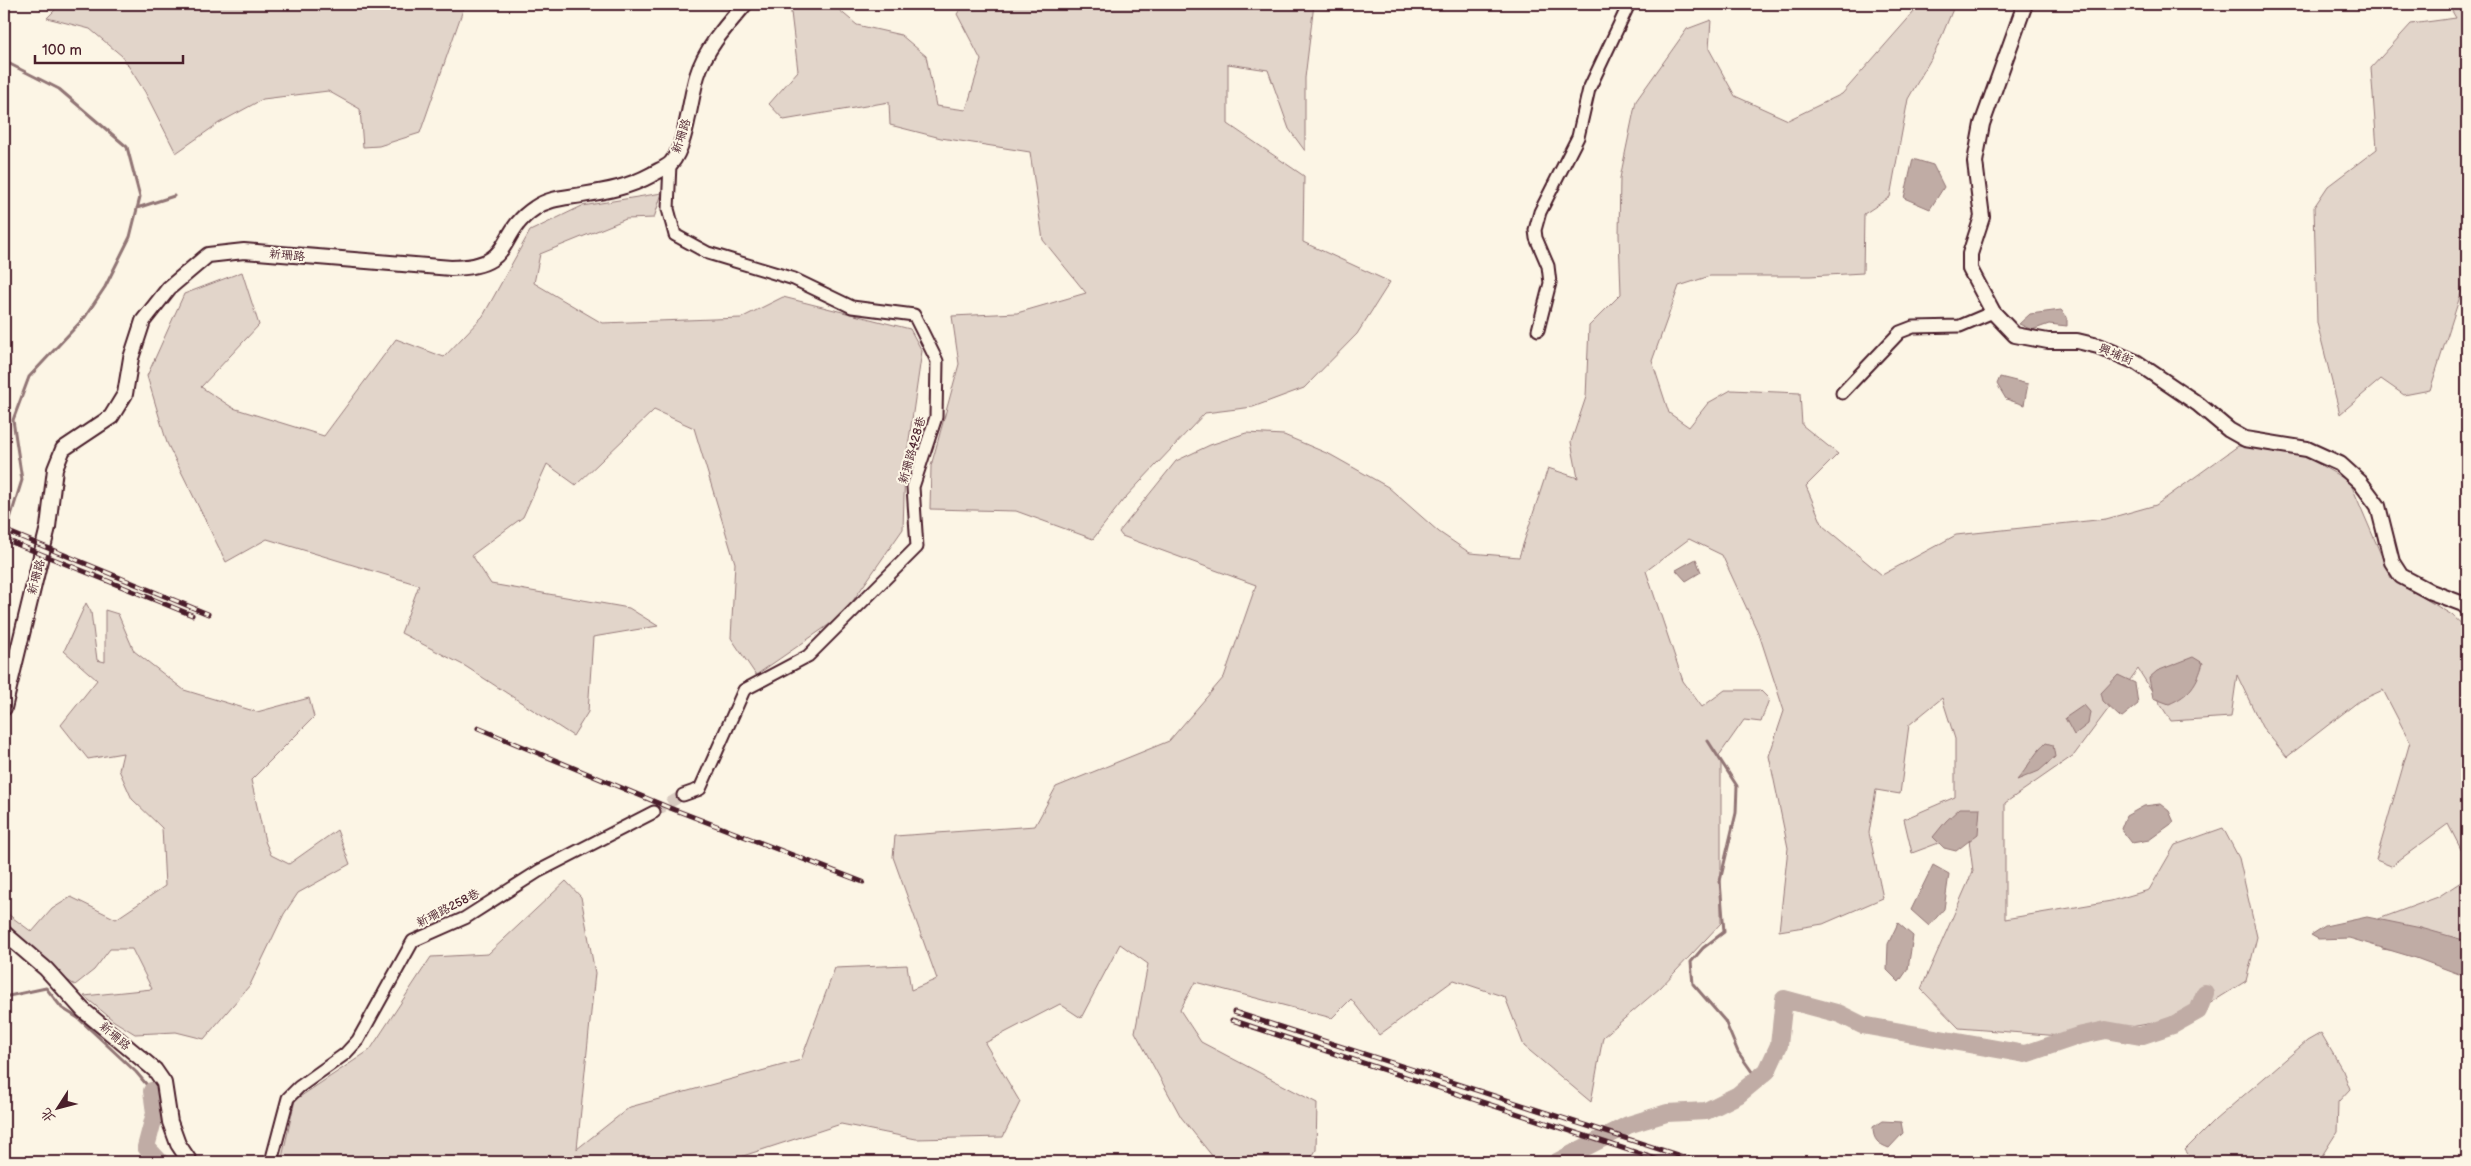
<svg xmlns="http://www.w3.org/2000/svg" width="2471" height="1166" viewBox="0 0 2471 1166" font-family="'Balsamiq Sans','LXGW WenKai TC',sans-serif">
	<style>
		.green { fill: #e2d5ca; stroke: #967a7a }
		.water { fill: #c0aca5; stroke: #917474 }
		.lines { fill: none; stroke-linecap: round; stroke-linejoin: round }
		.stream { stroke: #917474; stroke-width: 3 }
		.river { stroke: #c0aca5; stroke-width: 18 }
		.minor-tunnel { stroke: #d8cac0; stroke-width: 11; stroke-dasharray: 11 5.5; stroke-linecap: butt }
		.minor-casing { stroke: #4a1f2b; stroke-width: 15 }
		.tertiary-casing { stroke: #4a1f2b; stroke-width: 18 }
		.minor { stroke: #fcf5e5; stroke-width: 11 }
		.tertiary { stroke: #fcf5e5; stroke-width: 14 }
		.rail-casing { stroke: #4a1f2b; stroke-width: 5 }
		.rail { stroke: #fcf5e5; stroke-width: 3; stroke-dasharray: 9; stroke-linecap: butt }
		.labels { text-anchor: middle; stroke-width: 4; stroke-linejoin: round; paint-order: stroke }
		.street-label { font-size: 12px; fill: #4a1f2b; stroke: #fcf5e5 }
	</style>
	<rect width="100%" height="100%" fill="#fcf5e5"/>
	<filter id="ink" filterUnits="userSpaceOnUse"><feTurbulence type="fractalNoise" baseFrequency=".02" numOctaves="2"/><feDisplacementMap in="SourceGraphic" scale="10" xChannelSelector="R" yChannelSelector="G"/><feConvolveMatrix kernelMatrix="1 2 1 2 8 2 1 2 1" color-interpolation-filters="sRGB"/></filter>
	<g filter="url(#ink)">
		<!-- green -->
		<path class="green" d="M76 4H465L420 133 379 146 363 147 360 109 328 91 263 99 219 123 176 153 145 92 122 56 90 29 47 18 59 6Z
			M790 4H832L857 25 901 35 926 56 936 106 966 110 981 60 957 14 964 4H1314L1305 78V151L1289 129 1268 70 1228 64V124L1304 176 1303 242 1390 282 1357 334 1304 388 1253 407 1205 413 1124 499 1093 539 1016 511 930 509 931 466 959 364 952 316 1017 313 1086 293 1043 240 1030 152 941 138 890 125 889 102 784 120 769 104 798 71Z
			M1921 4H1955L1936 50 1908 99 1890 197 1864 214 1863 273 1810 276H1710L1679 286 1652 361 1669 413 1689 427 1708 403 1731 390 1800 393 1802 425 1838 454 1806 486 1823 526 1882 575 1956 535 2106 519 2156 505 2238 446 2303 455 2350 482 2391 578 2452 615 2467 629V861L2448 824 2391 866 2376 860 2410 742 2383 690 2359 701 2287 757 2262 727 2237 675 2231 717 2171 721 2138 669 2074 755 2005 803V919L2111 901 2149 890 2175 845 2223 828 2239 858 2257 937 2246 981 2188 1017 2073 1037 1959 1028 1921 989 1973 871 1968 832 1912 853 1904 819 1955 797V739L1942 698 1909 725 1900 794 1876 790 1869 833 1883 898 1823 924 1779 931 1788 848 1769 756 1784 711 1760 637 1722 555 1689 539 1646 571 1683 681 1702 707 1725 690H1760L1769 699 1761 722 1744 720 1718 757 1721 762V923L1660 988 1603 1037 1591 1102 1524 1046 1505 997 1454 980 1379 1035 1351 999 1332 1018 1195 982 1180 1010 1201 1042 1317 1103 1316 1150 1309 1162H1217L1181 1117 1135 1032 1148 964 1120 944 1081 1018 1060 1004 985 1043 1020 1102 1003 1137 916 1139 841 1124 743 1156 734 1162H281L295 1100 370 1050 431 957 488 954 566 881 581 897 595 973 577 1149 630 1107 801 1060 835 968 907 965 911 990 937 979 893 857 895 836 1035 826 1056 787 1169 741 1224 677 1256 585 1122 536 1119 532 1176 461 1210 445 1246 433 1284 435 1331 455 1388 487 1439 532 1470 553 1519 557 1548 468 1578 478 1571 442 1586 397 1589 326 1621 294 1619 235 1620 178 1636 101 1687 29 1711 20 1709 49 1735 96 1788 120 1842 94Z
			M2448 4H2467V285L2463 287 2430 390 2404 395 2381 379 2340 414 2317 323 2314 207 2328 186 2377 149 2371 68 2411 24 2456 18Z
			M662 193 654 218 626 219 540 254 534 283 602 323 741 318 783 297 910 329 922 351 905 467 903 529 843 615 756 675 731 638 735 563 694 428 654 410 576 485 547 464 523 517 472 555 491 584 629 608 658 626 593 637 588 712 573 736 465 666 401 633 419 585 267 539 226 562 167 443 147 376 184 294 242 272 259 325 201 387 233 408 324 436 396 339 444 357 483 316 530 231 582 206Z
			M86 603 91 612 97 660 105 662V610L118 614 134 651 184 690 257 712 309 698 314 717 251 780 265 841 271 855 289 864 337 830 350 864 298 893 284 914 250 985 204 1039 176 1032 135 1034 114 1021 84 996 152 989 132 949H110L94 970 75 985 37 961 4 918V872L9 915 32 932 52 909 71 897 116 919 165 886 162 828 132 799 119 770 123 753 88 759 61 725 97 680 64 651Z
			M2467 878V961L2382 949 2376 920 2438 897Z
			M2321 1033 2343 1071 2350 1089 2338 1102 2337 1132 2318 1162H2194L2185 1150 2215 1120 2307 1041Z"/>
		<!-- water -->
		<path class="water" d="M1913 159 1933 165 1944 187 1930 209 1904 198Z
			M2061 310 2067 317V326L2049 324 2032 330 2019 324 2030 314Z
			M2000 377 2028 384 2024 405 2006 399 1997 384Z
			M1696 559 1701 572 1686 581 1676 570Z
			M2193 657 2203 663C2197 684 2190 695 2169 704L2153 698 2149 678 2157 671Z
			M2118 675 2135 683 2138 704 2121 718 2103 701 2101 693Z
			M2084 705 2090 712 2088 724 2074 735 2065 718Z
			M2046 743 2053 745 2055 757 2039 771 2017 780C2028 768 2033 754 2046 743Z
			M2160 804 2169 811 2174 822 2149 840 2132 843 2121 829 2126 816 2144 806Z
			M1960 808H1980L1978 834 1956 851 1944 848 1933 837 1946 821Z
			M1933 865 1949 874 1944 909 1929 926 1911 910Z
			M2367 917 2421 928 2467 941V977L2416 958 2349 938 2318 939 2311 935 2325 926Z
			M1898 923 1913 936 1908 969 1899 982 1887 970 1888 944Z
			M1882 1121 1901 1122 1903 1133 1889 1148C1878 1144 1873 1140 1873 1127Z"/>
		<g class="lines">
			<!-- stream -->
			<path class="stream" d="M4 61 59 89 127 147 140 197 130 237 105 287 85 317 29 377 13 420 22 480 4 538
				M137 208 174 196
				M1708 741 1737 786 1736 813 1720 881 1724 932 1703 948 1691 962 1693 984 1725 1021 1738 1052 1757 1079
				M4 997 46 988 62 1008 78 1018 136 1072 152 1091"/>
			<!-- river -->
			<path class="river" d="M152 1091 155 1113 146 1147 160 1162
				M1557 1162 1628 1125 1667 1113 1706 1111 1738 1095 1767 1071 1779 1045 1784 999 1840 1014 1862 1025 2025 1054 2078 1036 2106 1030 2140 1036 2173 1025 2198 1011 2205 993"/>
			<!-- minor-tunnel -->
			<path class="minor-tunnel" d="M654 812 683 795"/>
			<!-- minor casing -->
			<g class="minor-casing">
				<path id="minor" d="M670 164 668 209 675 235 708 253 794 279 852 307 914 315 937 361 936 417 913 487 917 547 808 656 744 690 700 789 683 795
					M1538 330 1550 283 1548 266 1536 238 1535 230 1540 212 1578 137 1589 89 1629 4
					M1842 393 1900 332 1913 327 1960 326 1993 312
					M271 1162 288 1098 299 1087 345 1054 358 1040 413 941 465 918 539 871 654 812"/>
			</g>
			<!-- tertiary casing -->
			<g class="tertiary-casing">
				<path id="tertiary" d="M2025 4 1982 124 1975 162 1982 217 1970 254V269L1993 312 2015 335 2048 341H2077L2098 346 2136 362 2198 404 2229 430 2245 439 2307 449 2340 464 2360 482 2378 506 2392 562 2401 576 2431 592 2463 604 2467 608
					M4 708 48 527 55 469 63 449 111 417 125 394 131 358 143 321 169 288 208 255 244 251 451 268C517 267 495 234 535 208 549 198 565 198 582 195 607 191 629 187 651 175 657 171 666 168 671 163 686 147 690 99 697 76 705 49 727 25 745 4
					M4 933 46 969 83 1010 155 1070 164 1083 170 1122 178 1144 190 1162"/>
			</g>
			<!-- minor -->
			<use href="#minor" class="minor"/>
			<!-- tertiary -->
			<use href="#tertiary" class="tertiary"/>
			<!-- rail casing -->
			<g class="rail-casing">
				<path id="rail" d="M4 530 208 614
					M4 539 192 615
					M478 728 670 808 863 882
					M1234 1012 1699 1162
					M1232 1020 1665 1162"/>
			</g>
			<!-- rail -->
			<use href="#rail" class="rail"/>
		</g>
	</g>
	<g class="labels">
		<!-- street labels -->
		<g class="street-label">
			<text transform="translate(681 136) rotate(-72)" y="4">新珊路</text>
			<text transform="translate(287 255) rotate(5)" y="4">新珊路</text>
			<text transform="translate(2116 354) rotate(22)" y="4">興埔街</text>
			<text transform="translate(912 450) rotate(-74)" y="4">新珊路428巷</text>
			<text transform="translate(36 577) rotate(-75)" y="4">新珊路</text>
			<text transform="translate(448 908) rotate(-27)" y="4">新珊路258巷</text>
			<text transform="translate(115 1036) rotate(40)" y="4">新珊路</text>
		</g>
	</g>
	<!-- margin -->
	<rect width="2471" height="1166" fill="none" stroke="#fcf5e5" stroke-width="20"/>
	<rect x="10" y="10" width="2451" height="1146" fill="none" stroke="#4a1f2b" stroke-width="2" filter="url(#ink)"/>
	<!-- north arrow -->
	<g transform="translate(58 1108) rotate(234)" stroke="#fcf5e5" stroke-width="4" paint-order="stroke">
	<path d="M0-4L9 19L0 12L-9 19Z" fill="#4a1f2b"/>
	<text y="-8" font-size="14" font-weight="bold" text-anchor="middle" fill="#4a1f2b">北</text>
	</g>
	<!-- scale -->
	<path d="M35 55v8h148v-8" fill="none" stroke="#4a1f2b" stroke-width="2.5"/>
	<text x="42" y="55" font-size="15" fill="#4a1f2b" stroke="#fcf5e5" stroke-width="4" paint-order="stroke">100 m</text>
</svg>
